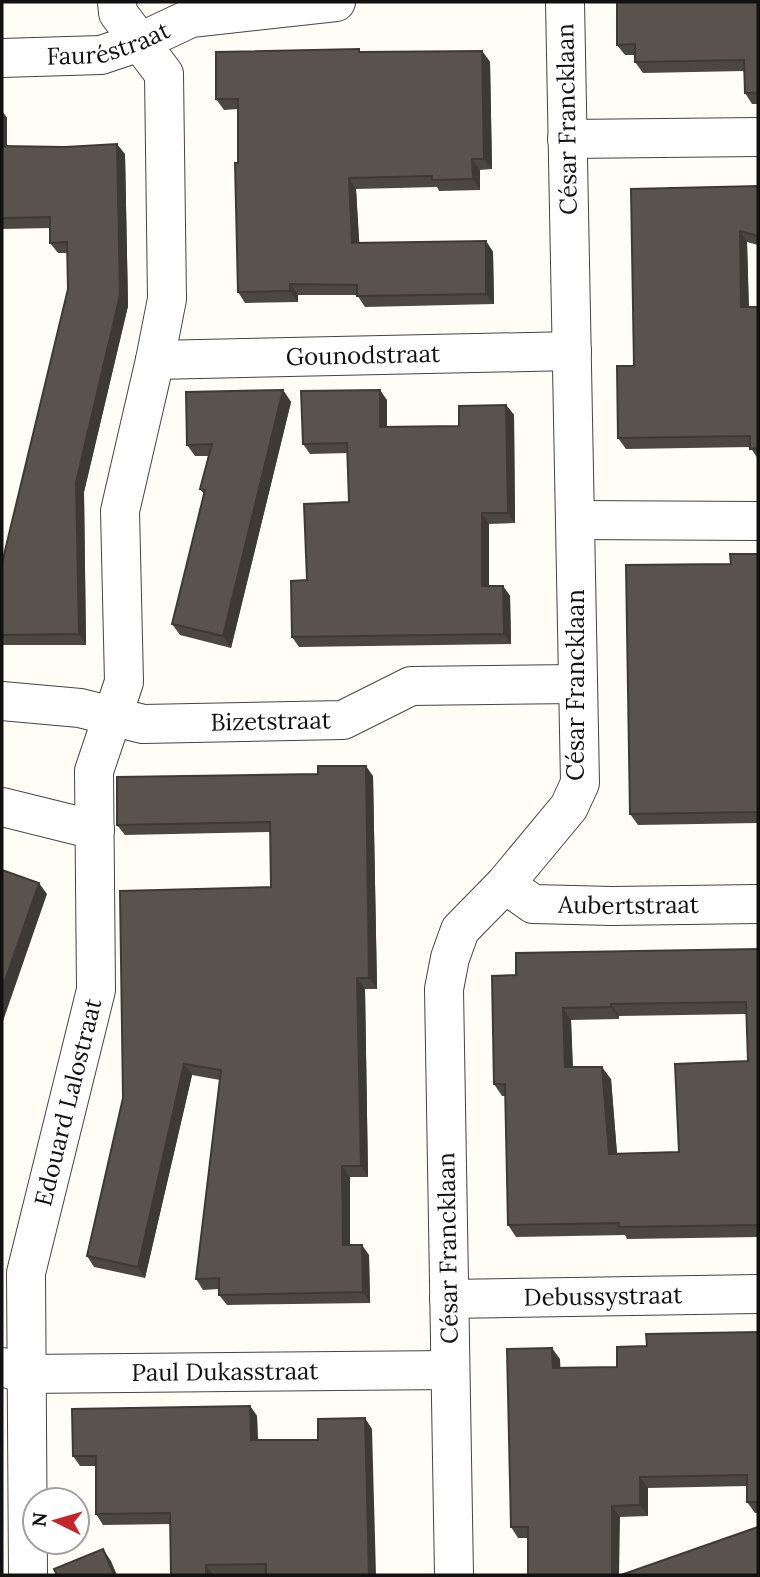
<svg xmlns="http://www.w3.org/2000/svg" width="760" height="1577" viewBox="0 0 760 1577" font-family="Lora,serif">
	<style>
		.lines { fill: none; stroke-linecap: round; stroke-linejoin: round }
		.minor-casing { stroke: #444; stroke-width: 40 }
		.minor { stroke: #fff; stroke-width: 38 }
		.wall { fill: #4d4742; fill-rule: evenodd }
		.shaded-wall { fill: #3f3936 }
		.building { fill: #5a524d; stroke: #3f3936; stroke-width: 2; fill-rule: evenodd }
		.labels { text-anchor: middle; stroke-width: 7; stroke-linejoin: round; paint-order: stroke }
		.street-label { font-size: 24px; fill: #111; stroke: #fff }
	</style>
	<rect width="100%" height="100%" fill="#fffdf5"/>
	<g class="lines">
		<!-- minor casing -->
		<g class="minor-casing">
			<g id="minor">
				<path id="s1" d="M2 58 101 55 140 42 191 18 336 2"/>
				<path d="M567 139 758 137"/>
				<path id="s2" d="M155 360 572 351"/>
				<path d="M575 520 758 521"/>
				<path id="s3" d="M2 701 80 708 143 724 343 720 411 686 577 684"/>
				<path d="M2 807 95 830"/>
				<path id="s4" d="M505 884 533 904 612 906 758 904"/>
				<path id="s5" d="M449 1299 758 1294"/>
				<path id="s6" d="M2 1367 26 1374 450 1370"/>
				<path id="s7" d="M28 1575 26 1273 96 990 94 771 124 682 120 511 155 360 167 299 164 74 118 13 117 2"/>
				<path d="M454 1575 444 989 450 958 460 930 505 884 569 807 580 783 565 2"/>
			</g>
		</g>
		<!-- minor -->
		<use href="#minor" class="minor"/>
	</g>
	<!-- wall -->
	<path class="wall" d="M758 2V104H752L745 93 744 71 643 73 635 62V55H625L617 45Z
		M359 49 361 52 482 51 490 62 492 169 480 170V190L439 191 437 187 356 189 359 243 486 241 493 252 494 304 365 307 357 295H298V302L245 303 238 292V109L224 110 216 99Z
		M2 111 7 118V146L125 154 128 306 84 492 86 645H2V563L68 289 67 253H58L50 243V228L2 229Z
		M758 186V245L747 242 749 307H758V459L750 447 626 449 618 438 634 366Z
		M283 390 291 402 231 648 180 635 172 624 204 494 200 489 209 456H195L187 445Z
		M387 400V427L459 426 506 405 514 415 515 523 489 524V586H503L510 596 511 644 299 647 292 637 307 580 349 502 348 453 310 454 303 444Z
		M758 554V823L638 825 630 814Z
		M373 776 377 989H365L368 1177H350V1245L369 1255 370 1303 227 1305 219 1295V1289L203 1290 196 1279 220 1080 192 1075 145 1278 94 1267 87 1256 123 1098 271 887 270 832 125 835 117 825Z
		M758 949V1237L627 1239 625 1235 516 1237 508 1225 506 1096H502L494 1084 516 975ZM746 1014 748 1061 679 1152 617 1154 611 1079 573 1067 571 1020 619 1019V1016Z
		M758 1332V1513H755L747 1502V1486L648 1488V1516L620 1517 528 1538H518L511 1527 560 1359V1368L617 1367 647 1346Z
		M250 1406 257 1416 258 1440H318L372 1429 266 1575H171L170 1524 103 1525 96 1514V1466H80L73 1456Z"/>
	<!-- shaded-wall -->
	<path class="shaded-wall" d="M482 51 490 62 492 169 484 159Z
		M2 111 7 118V156L2 149Z
		M117 144 125 154 128 306 84 492 86 645 79 634 76 482Z
		M472 159 480 170V190L473 179Z
		M349 178 356 189 360 254 352 243Z
		M740 231 747 242 749 318 741 307Z
		M486 241 493 252 494 304 486 294Z
		M290 284 298 295V302L290 291Z
		M283 390 291 402 231 648 223 636Z
		M380 390 387 400V438L380 427Z
		M506 405 514 415 515 523 508 513Z
		M482 513 489 524V597L482 586Z
		M503 586 510 596 511 644 504 634Z
		M366 766 373 776 377 989 369 978Z
		M39 883 47 894 2 1024V989Z
		M357 978 365 989 368 1177 361 1166Z
		M611 1004 619 1016V1019L611 1007Z
		M563 1008 571 1020 573 1079 565 1067Z
		M184 1064 192 1075 145 1278 138 1267Z
		M602 1067 611 1079 618 1166 609 1154Z
		M342 1166 350 1177V1256L343 1245Z
		M362 1245 369 1255 370 1303 363 1292Z
		M552 1348 560 1359 561 1380 553 1368Z
		M250 1406 257 1416 258 1451 251 1440Z
		M365 1418 372 1429 376 1575H369Z
		M640 1477 648 1488V1516L640 1505Z
		M612 1506 620 1517 619 1575H612Z
		M103 1549 111 1561 117 1575H114Z
		M206 1565 213 1575H206Z"/>
	<!-- building -->
	<path class="building" d="M617 2H758V93H745L744 60 635 62V44L617 45Z
		M359 49V52L482 51 484 159H472L473 179 432 180V176L349 178 352 243 486 241V294L357 296V285L290 284V291L238 292 235 163H238V99H216V52Z
		M117 144 120 295 76 482 79 634 2 635V563L68 289 67 242 50 243V217L2 218V146L65 147Z
		M758 186V236L740 231 741 307H758V448L750 449V436L618 438 617 366H634L631 189Z
		M283 390 223 636 172 624 205 490 200 489 212 444 187 445 186 392Z
		M380 390V427L459 426V406L506 405 508 513H482V586H503L504 634 292 637 291 581 307 580 304 504 349 502 347 443 303 444 301 391Z
		M730 554H758V812L630 814 626 565 731 564Z
		M318 766H366L369 978H357L361 1166H342L343 1245H362L363 1292 219 1295V1278L196 1279 221 1070 184 1064 138 1267 87 1256 123 1098 120 891 271 887 270 822 117 825V777L318 774Z
		M2 870 39 883 2 989Z
		M758 949V1225L619 1227V1223L508 1225 505 1084H494L492 976 516 975V953ZM746 1002 748 1061 675 1064 679 1152 609 1154 602 1067H565L563 1008 611 1007V1004Z
		M758 1332V1502H747V1475L640 1477V1505L612 1506V1575H528V1527H511L507 1349 552 1348 553 1368 617 1367V1347L647 1346 646 1334Z
		M250 1406 251 1440H318V1419L365 1418 369 1575H266V1564L206 1565V1575H171L170 1513 96 1514V1456H73L72 1409Z
		M758 1527V1575H621Z
		M103 1549 114 1575H57L54 1569Z"/>
	<g class="labels">
		<!-- street labels -->
		<g class="street-label">
			<text dy="8" stroke="none"><textPath href="#s1" startOffset="108">Fauréstraat</textPath></text>
			<text transform="translate(567 119) rotate(-91)" y="8">César Francklaan</text>
			<text dy="8" stroke="none"><textPath href="#s2" startOffset="208">Gounodstraat</textPath></text>
			<text transform="translate(576 685) rotate(-90)" y="8">César Francklaan</text>
			<text dy="8" stroke="none"><textPath href="#s3" startOffset="271">Bizetstraat</textPath></text>
			<text dy="8" stroke="none"><textPath href="#s4" startOffset="130">Aubertstraat</textPath></text>
			<text dy="8" stroke="none"><textPath href="#s7" startOffset="478">Edouard Lalostraat</textPath></text>
			<text transform="translate(448 1248) rotate(-91)" y="8">César Francklaan</text>
			<text dy="8" stroke="none"><textPath href="#s5" startOffset="154">Debussystraat</textPath></text>
			<text dy="8" stroke="none"><textPath href="#s6" startOffset="224">Paul Dukasstraat</textPath></text>
		</g>
	</g>
	<!-- border -->
	<rect width="760" height="1577" fill="none" stroke="#111111" stroke-width="7"/>
	<!-- north arrow -->
	<g transform="translate(56 1521) rotate(275)"><circle r="33" fill="#ffffff" stroke="#a0a0a0" stroke-width="2"/>
	<path d="M0-5L12 26L0 18L-12 26Z" fill="#c4262e"/>
	<text y="-10" font-size="19" font-weight="bold" text-anchor="middle" fill="#111111">N</text>
	</g>
</svg>
